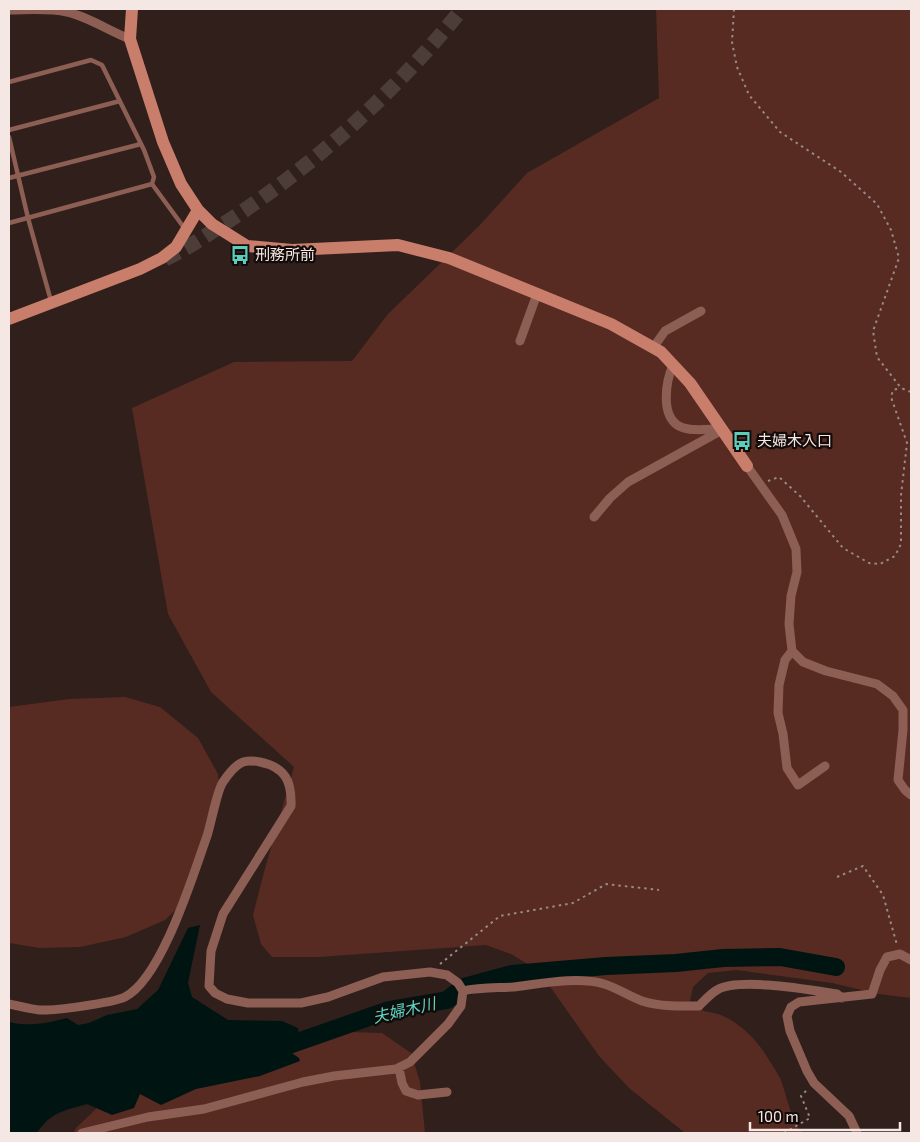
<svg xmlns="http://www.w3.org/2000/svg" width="920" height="1142" viewBox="0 0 920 1142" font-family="'Exo 2','Noto Sans JP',sans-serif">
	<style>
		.green { fill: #572b21 }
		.water { fill: #001512 }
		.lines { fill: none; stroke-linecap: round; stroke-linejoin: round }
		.river { stroke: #001512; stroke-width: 18 }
		.highway-tunnel { stroke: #4d3d38; stroke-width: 15; stroke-dasharray: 15 8; stroke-linecap: butt }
		.path { stroke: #998a86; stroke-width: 2; stroke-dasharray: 2.5 4; stroke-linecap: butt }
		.lane { stroke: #8d5e53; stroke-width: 4.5 }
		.street { stroke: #8d5e53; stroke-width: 9 }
		.secondary { stroke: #c97e6c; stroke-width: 12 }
		.labels { text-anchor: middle; stroke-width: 4.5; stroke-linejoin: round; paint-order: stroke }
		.poi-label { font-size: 15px; fill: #f4e7e4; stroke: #130b09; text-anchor: start }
		.water-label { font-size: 16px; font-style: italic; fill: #5cd6c4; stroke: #130b09 }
	</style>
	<rect width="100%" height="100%" fill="#301f1a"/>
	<!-- green -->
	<path class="green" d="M656 9H911V998L879 994 832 983 737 970 708 973 693 987 690 1001C702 1014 706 1010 721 1015 739 1023 753 1036 764 1052 769 1060 775 1069 780 1078 786 1091 792 1127 804 1133H685L629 1088 599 1056 539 971 511 954 486 945 319 957H272L261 944 253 915 264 872 294 767 211 692 168 614 132 408 234 362 352 361 388 314 479 226 527 173 659 98Z
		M125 697 160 707 198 738 218 774 220 805 211 835 180 906 165 920 126 937 80 947 40 948 9 943V707L69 699Z
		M350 1032 382 1033 411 1053 420 1082 425 1133H73L77 1127 100 1105 292 1036Z"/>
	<!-- water -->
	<path class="water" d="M200 925 188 983 192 997 228 1020 282 1021 298 1028 299 1034 289 1051 299 1058 300 1061 260 1076 196 1089 161 1105 140 1094 134 1108 112 1115 87 1104C63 1111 51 1112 37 1133H9V1022C29 1027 47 1023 67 1018L78 1025 89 1023 107 1015 137 1009 158 990 188 928Z"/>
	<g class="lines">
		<!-- river -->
		<path class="river" d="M273 1053 289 1045 389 1010 447 1000 464 987 512 974 606 966 676 963 723 958 780 957 836 967"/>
		<!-- highway-tunnel -->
		<path class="highway-tunnel" d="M165 259C189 248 211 232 233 218 320 160 397 90 462 9"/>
		<!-- path -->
		<path class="path" d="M734 9 732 42 737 67 749 95 780 132 841 172 877 204 891 230 899 258 873 331 877 357 901 388 911 392
			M768 481 779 477 800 496 843 548 869 563 880 564 895 556 901 544V495L907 443 891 397 893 390 901 388
			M837 877 863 866 883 895 897 945
			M440 964 500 916 573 903 606 884 659 890
			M784 1133 810 1118 801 1096 807 1090"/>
		<!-- lane -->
		<path class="lane" d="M9 82 91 60 102 65 144 150 154 177 152 184
			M9 130 120 101
			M9 137 28 218 51 301
			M9 178 141 144
			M9 223 152 184 185 229"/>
		<!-- street -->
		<path class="street" d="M9 10C28 10 48 8 67 12 89 17 109 31 130 39
			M520 341 537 294
			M653 348 665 331 701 311
			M673 365C666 381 660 415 679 426 690 432 708 429 721 429
			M747 466 782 515 796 549 797 572 791 596 789 624 792 651 803 662 826 671 877 684 893 696 903 710V730L898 780 905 790 911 795
			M594 517 610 498 628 482 722 430
			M792 651 785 660 779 685 778 713 783 734 787 768 798 785 825 766
			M463 991C480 987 496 988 513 987 539 984 578 976 604 984 617 988 629 996 642 1001 661 1007 680 1006 699 1006 704 1001 710 994 717 990 739 977 810 990 837 994L842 998
			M9 1004C19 1006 29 1009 39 1010 54 1011 112 1003 125 997 162 978 193 875 207 836 211 824 217 790 223 782 227 776 235 766 241 763 246 760 255 761 260 762 285 767 292 781 291 806L223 914 211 951 209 986 215 993 227 999 248 1003H301L328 997 383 977 430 972 447 975 458 983 463 991 461 1006 448 1024 410 1062 396 1069 334 1076 303 1082 204 1109 148 1117 82 1133
			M399 1068 402 1083 406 1091 418 1095 447 1092
			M857 1133 849 1116 814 1083 807 1071 790 1031 787 1016 791 1007 799 1002 872 994 880 970 887 957 900 954 911 960"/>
		<!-- secondary -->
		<path class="secondary" d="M132 9 130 39 163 142 181 184 198 210 212 224 247 246 292 250 398 245 449 258 611 324 661 352 690 383 747 466
			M9 319 140 269 162 258 176 247 198 210"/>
	</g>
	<!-- icons -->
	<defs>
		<g id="bus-bare" transform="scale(1.5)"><path d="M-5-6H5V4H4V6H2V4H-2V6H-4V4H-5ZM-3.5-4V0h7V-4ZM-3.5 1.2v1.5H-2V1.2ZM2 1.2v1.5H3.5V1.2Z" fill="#5acebd" stroke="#130b09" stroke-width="2.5" paint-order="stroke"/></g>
	</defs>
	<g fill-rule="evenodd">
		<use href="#bus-bare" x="240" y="255"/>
		<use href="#bus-bare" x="742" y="441"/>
	</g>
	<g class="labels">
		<!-- poi labels -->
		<g class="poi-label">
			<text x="255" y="260">刑務所前</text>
			<text x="757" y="446">夫婦木入口</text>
		</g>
		<!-- water labels -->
		<g class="water-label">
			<text transform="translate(404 1010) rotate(-13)" y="6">夫婦木川</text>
		</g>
	</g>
	<!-- border -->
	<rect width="920" height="1142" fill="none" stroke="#f4e7e4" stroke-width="20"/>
	<!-- scale -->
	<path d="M750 1122v8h150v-8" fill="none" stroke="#f4e7e4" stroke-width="2.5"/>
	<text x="758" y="1122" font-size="15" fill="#f4e7e4" stroke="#130b09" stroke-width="4" paint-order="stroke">100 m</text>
</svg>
